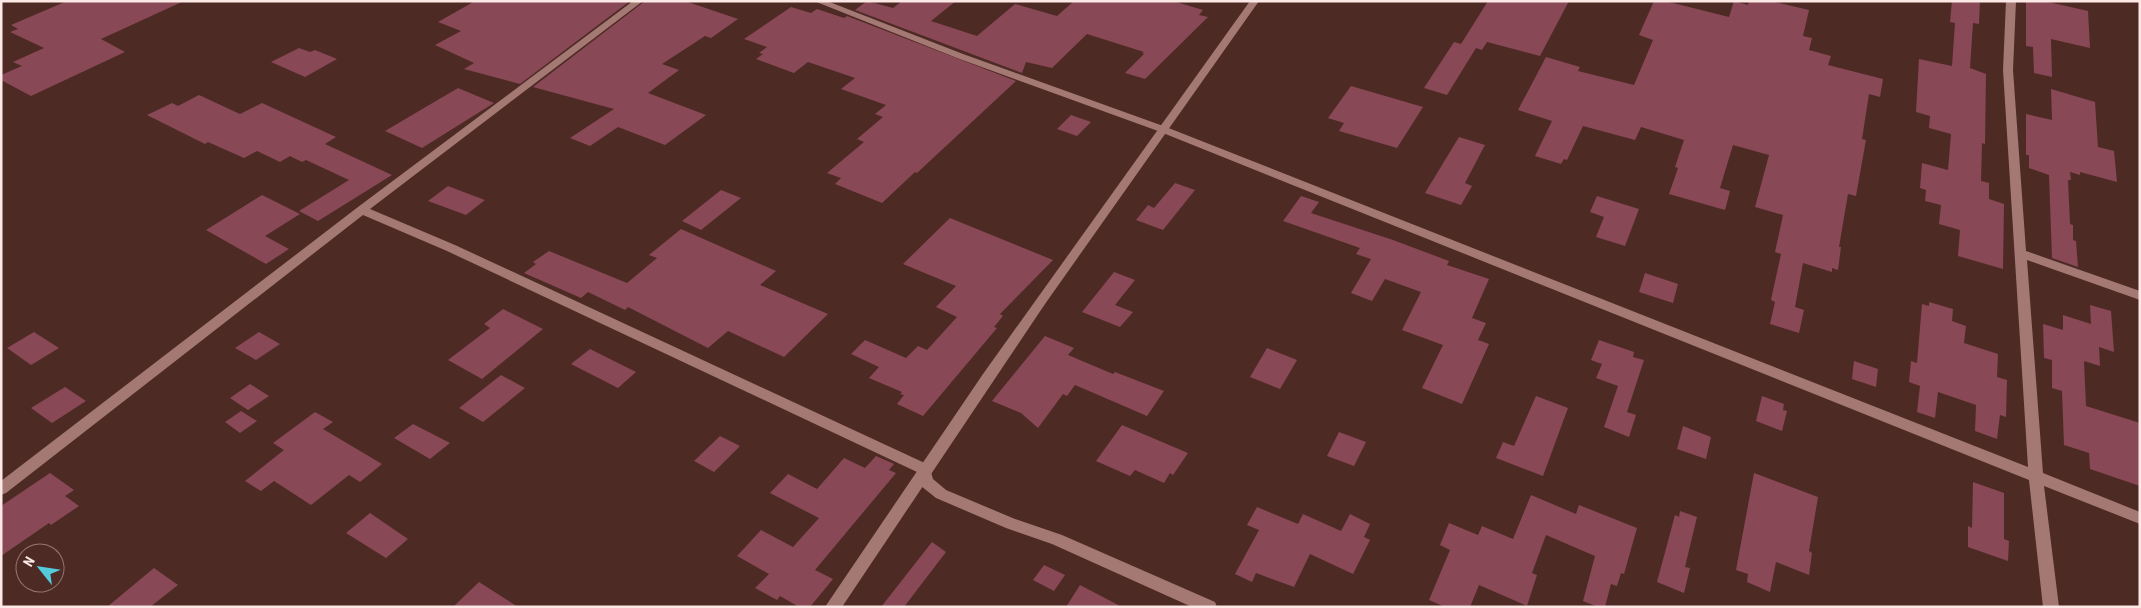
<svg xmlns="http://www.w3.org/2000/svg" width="2141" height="608" viewBox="0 0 2141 608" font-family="'Roboto Condensed',sans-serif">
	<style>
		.building { fill: #884855 }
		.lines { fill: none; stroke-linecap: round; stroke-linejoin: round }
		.street { fill: #a47973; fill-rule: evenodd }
		.secondary { fill: #a47973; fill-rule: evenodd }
	</style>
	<rect width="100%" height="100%" fill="#4e2a25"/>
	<!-- building -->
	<path class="building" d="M67 1H184L101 39 125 52 31 96 1 80V75L22 66 13 62 44 48 10 32 18 29 11 25Z
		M475 1H630L520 84 464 69 474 63 435 45 461 31 438 22Z
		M645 1H685L738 19 711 38 705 36 662 64 679 70 648 93 706 115 665 145 618 127 590 146 570 138 614 109 533 87Z
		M867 1 893 8 902 1H956L931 21 977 36 1015 4 1057 16 1074 1H1173L1203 10 1199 15 1208 17 1145 79 1125 73 1144 54 1142 53 1144 52 1087 34 1052 68 1026 62 1022 73 855 10Z
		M1488 1H1569L1540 56 1487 42 1482 50 1476 48 1447 95 1424 88 1454 42 1461 44Z
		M1654 1H1665L1729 17 1734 1 1748 5 1749 1H1770L1809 10 1803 36 1812 38 1809 50 1831 56 1828 65 1883 79 1880 97 1869 94 1862 139 1866 140 1856 196 1848 194 1839 247H1841L1838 270 1832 268V272L1803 263 1795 307 1804 310 1799 333 1770 324 1775 302 1771 300 1781 254 1775 252 1783 215 1755 207 1769 155 1733 145 1720 188 1730 191 1725 210 1669 194 1678 168 1675 167 1684 140 1641 127 1635 140 1583 126 1567 160 1564 159 1561 164 1535 156 1552 121 1518 110 1546 57 1580 67 1578 71 1634 85 1653 40 1639 35Z
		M1952 1H1980L1979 24 1973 23 1970 68 1986 74 1985 144 1982 143 1981 181 1989 183V199L2004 204 2003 269 1958 256 1960 230 1939 224 1941 205 1925 201 1926 190 1920 188 1922 163 1948 170 1951 134 1929 128 1930 116 1916 112 1919 59 1952 66 1955 23 1950 22Z
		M2026 1H2044L2088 11 2090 48 2051 39 2052 77 2034 73 2033 47 2026 46Z
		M791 7 811 13 817 9 844 18 847 16 1016 81 917 173 915 172 882 203 835 184 841 178 827 173 864 142 857 139 883 117 875 114 886 105 841 89 855 78 808 62 794 73 756 59 763 54 759 53 767 47 744 39Z
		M299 48 310 52 315 50 337 59 305 77 271 62Z
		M1351 86 1423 107 1397 148 1339 131 1344 123 1328 118Z
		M458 88 494 103 422 148 385 131Z
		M2051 89 2095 102 2098 147 2114 151 2117 182 2080 172V175L2070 172 2071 180H2068L2070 224 2073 225V240L2076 241 2078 267 2052 258 2049 175 2029 168V155H2026V114L2052 120Z
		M199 95 240 114 262 103 336 137 325 144 392 175 318 221 299 211 349 180 306 160 302 162 290 156 280 162 257 151 244 158 208 142 205 144 147 115 172 103 178 106Z
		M1071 115 1091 122 1077 136 1057 129Z
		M1459 137 1485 145 1465 183 1472 186 1461 205 1425 193Z
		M1175 183 1195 190 1163 230 1136 220 1148 205 1154 208Z
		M448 186 461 191 485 200 466 215 428 201Z
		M721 190 741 198 701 230 682 221Z
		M262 195 300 214 265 236 289 249 266 264 206 230Z
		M1301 196 1319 202 1311 213 1393 240 1449 261 1447 265 1489 279 1472 318 1486 323 1478 340 1489 344 1462 404 1422 388 1443 345 1402 330 1421 292 1385 279 1372 301 1351 293 1371 259 1356 254 1360 248 1283 221Z
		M1597 196 1639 209 1625 246 1596 237 1604 217 1590 212Z
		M950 218 1053 260 1000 314 1003 316 994 327 997 328 923 416 897 404 904 395 900 394 902 392 869 378 879 367 851 354 865 340 906 358 918 346 927 350 957 317 936 307 956 286 903 264Z
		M681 229 776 271 760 285 828 314 784 357 728 331 708 348 628 307 625 310 588 292 581 298 524 273 536 264 533 262 549 251 627 283 657 258 649 255Z
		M1114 272 1135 280 1115 305 1133 312 1120 327 1082 312Z
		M1645 273 1678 284 1673 303 1639 292Z
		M1929 302 1953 309 1952 321 1966 326 1964 343 1998 354 1997 377 2007 380 2006 417 2000 415 1997 439 1975 431 1976 405 1938 392 1935 418 1917 412 1920 386 1909 382 1911 361 1917 363 1922 304 1929 306Z
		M2090 305 2111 311 2114 352 2099 347 2100 366 2084 361 2086 406 2140 423V486L2090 469 2089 453 2064 445 2062 391 2052 388V360L2044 358 2043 324 2063 330V315L2091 324Z
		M503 309 543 329 482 379 448 360 490 328 484 324Z
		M34 332 59 348 31 365 7 348Z
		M259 332 280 344 256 360 235 348Z
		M1045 336 1074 348 1068 355 1113 374 1115 372 1164 391 1147 416 1075 385 1067 396 1063 394 1038 428 1021 413 992 401Z
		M1599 340 1634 352 1633 357 1644 360 1627 412 1636 415 1629 437 1604 427 1618 386 1596 378 1602 364 1591 360Z
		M1267 348 1297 360 1280 389 1250 377Z
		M590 349 636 372 618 388 571 364Z
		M1854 361 1878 369 1876 387 1852 379Z
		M501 375 525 388 483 422 459 408Z
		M250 384 269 396 248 410 230 398Z
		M65 387 86 401 52 423 31 408Z
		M1536 396 1568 408 1543 476 1496 458 1503 442 1514 446Z
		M1762 396 1784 404 1783 410 1787 411 1782 431 1756 421Z
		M241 411 257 421 240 433 225 422Z
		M315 412 333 422 323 429 382 464 360 482 349 475 311 505 274 481 261 491 245 481 284 450 273 443Z
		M413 424 450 443 430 459 394 438Z
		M1122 425 1188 453 1173 475 1170 473 1164 483 1135 470 1130 476 1096 461Z
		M1683 426 1711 437 1706 459 1677 449Z
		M1339 432 1366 442 1354 466 1327 456Z
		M720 436 740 446 714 472 694 461Z
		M876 456 894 464 889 470 896 473 815 570 833 579 810 607H799L780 596 777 600 755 588 769 574 737 556 761 530 793 547 819 518 770 493 788 474 817 489 844 458 865 468Z
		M50 473 74 490 65 496 79 506 51 525 49 523 1 556V506Z
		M1754 473 1818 497 1809 551 1812 553 1809 575 1776 562 1770 592 1747 582 1748 574 1736 570Z
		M1973 482 2004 493V539L2009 541 2008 561 1968 547V526L1972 528Z
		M1531 495 1576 514 1579 505 1637 528 1624 574 1621 573 1617 586 1611 584 1605 607H1598L1583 601 1595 556 1546 535 1532 573 1537 575 1527 606 1479 585 1470 607H1445L1429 600 1450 550 1440 545 1449 523 1478 535 1482 526 1513 539Z
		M1257 507 1298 524 1303 514 1341 531 1350 514 1370 524 1364 537 1370 540 1353 574 1310 554 1294 587 1256 573 1252 582 1235 574 1259 530 1247 525Z
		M1680 511 1697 517 1685 567 1690 568 1684 593 1657 582 1675 515 1679 517Z
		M370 513 408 539 386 558 346 533Z
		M932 542 946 552 904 607H881Z
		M1044 565 1065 575 1054 591 1033 580Z
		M154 568 178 585 150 607H107Z
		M479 582 518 607H453Z
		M1080 585 1122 607H1066Z"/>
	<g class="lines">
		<!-- street -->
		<path class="street" d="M633 1H643L370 209 455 245 929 465 933 479 946 490 1015 519 1062 535 1215 602 1217 607H1192L1052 544 1006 528 936 498 921 486 917 472 447 251 363 215 6 493 1 495V481L358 207Z
			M814 1H827L963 54 1166 127 2028 467 2003 70 2006 1H2016L2013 70 2026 251 2140 291V300L2027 260 2043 473 2140 512V524L2044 486 2059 607H2043L2029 480 1158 131 957 58Z"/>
		<!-- secondary -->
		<path class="secondary" d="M1250 1H1259L1045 304 842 607H825L983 374Z"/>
	</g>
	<!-- border -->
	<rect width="2141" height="608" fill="none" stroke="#fce9e6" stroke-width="5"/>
	<!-- north arrow -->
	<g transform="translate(40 568) rotate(300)"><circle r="24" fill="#4e2a25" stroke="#947672"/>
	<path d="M0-4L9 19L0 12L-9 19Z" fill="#53cbdb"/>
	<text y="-8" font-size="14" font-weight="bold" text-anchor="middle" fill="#fce9e6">N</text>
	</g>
</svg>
